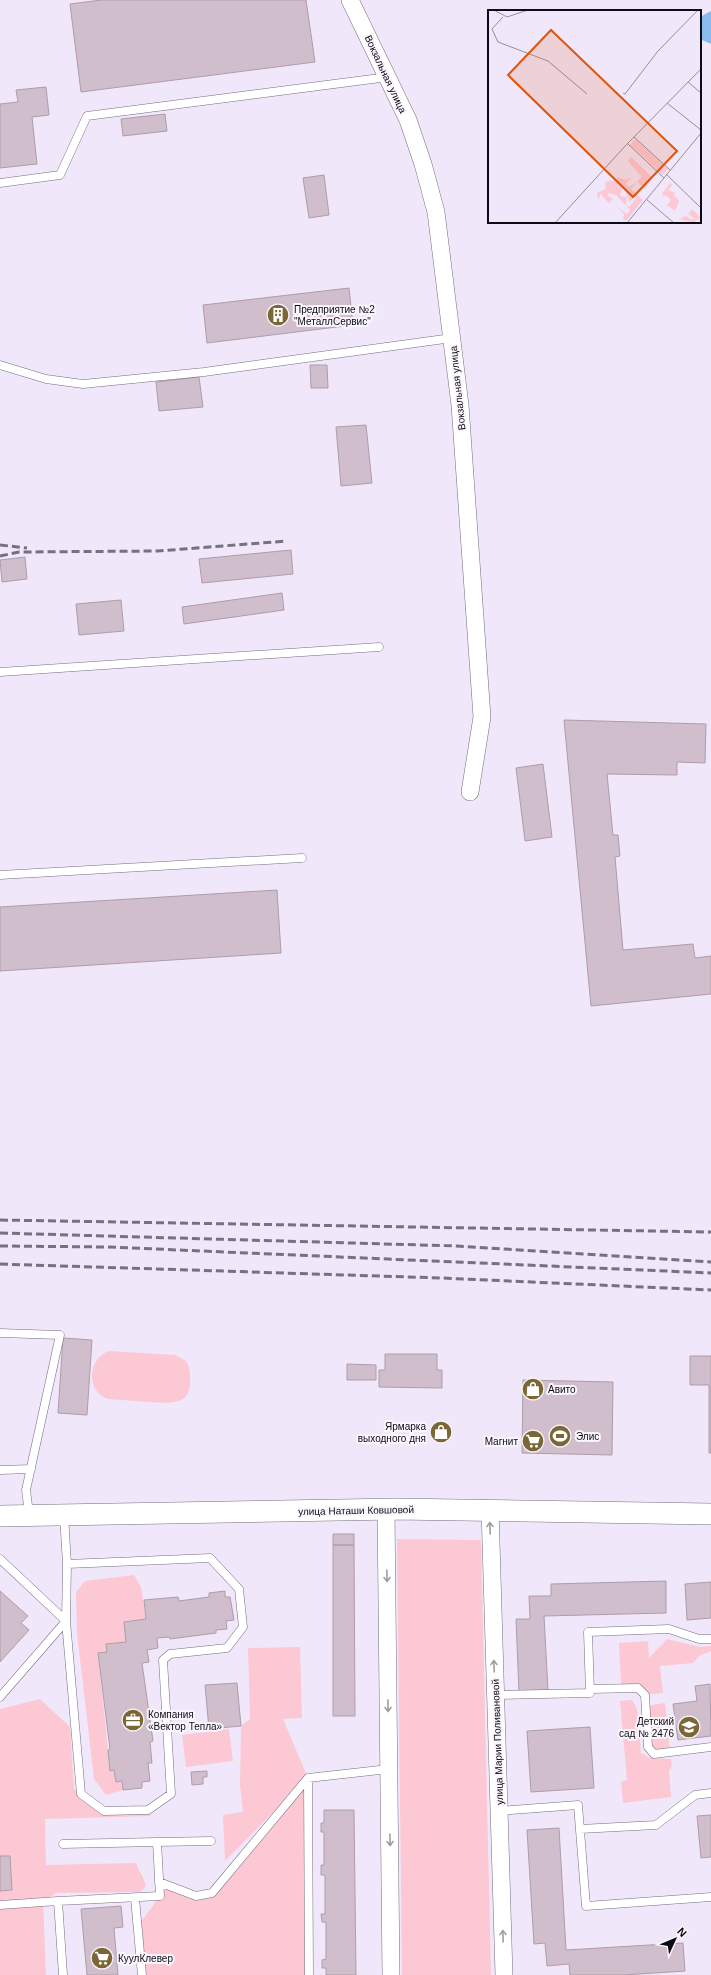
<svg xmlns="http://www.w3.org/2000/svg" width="711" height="1975" viewBox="0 0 711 1975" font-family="Helvetica,sans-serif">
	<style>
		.green { fill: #fcc8d4 }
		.water { fill: #88baee }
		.building { fill: #d0becc; stroke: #ae9ca9 }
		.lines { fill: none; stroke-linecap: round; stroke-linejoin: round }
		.service-casing { stroke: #756d7e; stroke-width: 9 }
		.minor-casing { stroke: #756d7e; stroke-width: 18 }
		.tertiary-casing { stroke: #756d7e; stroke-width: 22 }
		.service { stroke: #fff; stroke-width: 8 }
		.minor { stroke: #fff; stroke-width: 17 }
		.tertiary { stroke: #fff; stroke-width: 21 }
		.rail { stroke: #77717e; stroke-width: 3; stroke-dasharray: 8 4; stroke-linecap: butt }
		.oneway { stroke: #9e9da0 }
		.labels { text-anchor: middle; stroke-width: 4; stroke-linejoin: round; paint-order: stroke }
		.street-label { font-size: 10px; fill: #0d0a11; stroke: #faf6fe }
		.poi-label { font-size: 10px; fill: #0d0a11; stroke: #faf6fe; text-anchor: start }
		.inset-road { fill: none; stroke: #958f9d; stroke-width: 1 }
		.view { fill: #dd550c; fill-opacity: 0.15; stroke: #dd550c; stroke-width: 2 }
		.inset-edge { fill: none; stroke: #0d0a11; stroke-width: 2 }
	</style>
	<rect width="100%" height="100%" fill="#f0e7fa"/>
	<!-- green -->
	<path class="green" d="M109 1351 175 1355 186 1361 189 1367C195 1404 179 1404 149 1402 136 1401 122 1400 108 1399 86 1392 87 1359 109 1351Z
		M397 1539 481 1540 491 1975H402Z
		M134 1575 141 1587 146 1619 124 1622 126 1642 106 1644 107 1652 98 1653 110 1771 114 1770 116 1782 122 1781 123 1790 106 1795 94 1779 77 1633 76 1592 85 1581Z
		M667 1639 700 1647 711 1646V1651L699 1656 693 1663 660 1666 663 1693 645 1695 638 1688H619L621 1684 619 1643 648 1641 649 1658Z
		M300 1647 302 1718 283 1719 308 1778 309 1975H142L138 1926 160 1896 159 1882 196 1896 212 1893 303 1782 225 1861 223 1815 243 1812 240 1786 241 1726 250 1719 248 1648Z
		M40 1699 70 1727 74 1789 104 1811 148 1810 151 1816 45 1819 46 1865 136 1863C139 1872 144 1877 146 1886L140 1892 56 1893 43 1902 46 1975H0V1891L12 1890 10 1856H0V1709Z
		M632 1700 637 1709 641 1753 650 1758 671 1759 672 1766 669 1771 671 1797 623 1803 621 1782 627 1780 620 1701Z
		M665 1703 670 1752 654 1754 648 1747 646 1706Z
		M229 1729 233 1761 186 1767 182 1735Z"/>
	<!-- water -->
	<path class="water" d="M711 11V44L700 39V17Z"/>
	<!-- building -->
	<path class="building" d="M101 0H306L315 62 81 92 70 4Z
		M46 87 49 115 32 117 37 164 0 168V104L18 102 16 90Z
		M165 114 167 131 123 136 121 119Z
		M324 175 329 215 309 218 303 178Z
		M349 288 353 325 207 343 203 305Z
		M310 365H327L328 388H311Z
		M199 377 203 407 159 411 156 382Z
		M366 425 372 483 341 486 336 427Z
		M291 550 293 574 202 583 199 559Z
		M25 557 27 579 2 582 0 560Z
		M282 593 284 610 184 624 182 607Z
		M121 600 124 631 79 635 76 604Z
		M564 720 706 724 705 763 677 762V775L607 774 613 835H618L620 856 615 857 623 950 693 944 695 958 711 956V994L591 1006Z
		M543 764 552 837 525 841 516 768Z
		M277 890 281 953 0 971V907Z
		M63 1338 92 1340 87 1415 58 1413Z
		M385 1354H437V1370H442V1388L379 1387V1370H385Z
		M690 1356H711V1453H709V1385H690Z
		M347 1364 376 1365V1380H347Z
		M523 1380 613 1382 612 1455 522 1453Z
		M333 1534H354V1545H333Z
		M333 1545H354L355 1716H333Z
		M666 1581V1613L544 1616 548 1691 519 1692 516 1619H530L529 1596H551V1584Z
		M711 1582V1618L687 1620 685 1584Z
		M0 1591 28 1616 21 1623 29 1630 0 1662Z
		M225 1591V1597H230L234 1620 226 1621 227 1629 216 1630V1633L170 1639V1637L157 1638 158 1648 147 1650 149 1662 142 1663 153 1741 150 1742 152 1763H148L150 1781 142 1782V1788L123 1790 122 1781 116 1782 114 1770 110 1771 108 1750 110 1749 98 1653 107 1652 106 1644 126 1642 124 1622 146 1619 144 1600 178 1597 179 1601 209 1597V1593Z
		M237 1683 241 1726 209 1729 205 1685Z
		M710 1684 711 1736 678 1740 673 1704 697 1701 695 1686Z
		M590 1727 594 1788 531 1792 527 1731Z
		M207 1771V1777H203V1784L192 1785 191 1772Z
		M324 1810H354L356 1975H326V1968H322V1960L326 1959V1922H322L321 1914H325V1875H321V1865H324V1832H321V1823H324Z
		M711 1815V1857L701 1858 697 1816Z
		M559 1828 566 1950 683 1943 685 1971 624 1975H570L569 1964 547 1966 545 1943 534 1944 527 1830Z
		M0 1856H10L12 1890 0 1891Z
		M121 1906 123 1927 114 1928 118 1975H87L81 1909Z"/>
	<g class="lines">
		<!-- service casing -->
		<g class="service-casing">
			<path id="service" d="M0 183 60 175 87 116 388 77
				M0 365 46 379 83 384 204 372 452 338
				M0 672 379 647
				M0 875 302 858
				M0 1333 60 1335 26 1490 29 1514
				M0 1470 31 1469
				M64 1515 67 1564 66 1621 81 1794 104 1811 148 1810 171 1794 163 1660 170 1654 227 1648 243 1627 239 1589 210 1558 67 1564
				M0 1559 66 1621 0 1697
				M590 1689 638 1688 645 1695 648 1747 654 1754 711 1747
				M495 1695 590 1693 588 1632 669 1629 699 1639H711
				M499 1811 578 1805 586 1906 711 1897
				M580 1829 656 1825 695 1795 711 1793
				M157 1842 211 1841
				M159 1882 196 1896 212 1893 308 1778
				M135 1898 142 1975
				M58 1901 160 1896 157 1842 63 1844
				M0 1905 58 1901 63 1975
				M309 1975 308 1778 389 1769"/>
		</g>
		<!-- minor casing -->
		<g class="minor-casing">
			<path id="minor" d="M350 0 408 120 423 164 436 212 460 405 482 717 470 792
				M386 1509 391 1975
				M490 1509 504 1975"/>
		</g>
		<!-- tertiary casing -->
		<g class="tertiary-casing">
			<path id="tertiary" d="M0 1516 395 1509 711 1514"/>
		</g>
		<!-- service -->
		<use href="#service" class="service"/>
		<!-- minor -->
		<use href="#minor" class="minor"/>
		<!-- tertiary -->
		<use href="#tertiary" class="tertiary"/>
		<!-- rail -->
		<path class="rail" d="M0 545 27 548
			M0 556 19 552 158 551 287 541
			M0 1220 711 1232
			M0 1233 457 1246 711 1262
			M0 1246 109 1247 711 1273
			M0 1264 441 1278 711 1290"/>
	</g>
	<!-- one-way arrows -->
	<defs><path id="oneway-shaft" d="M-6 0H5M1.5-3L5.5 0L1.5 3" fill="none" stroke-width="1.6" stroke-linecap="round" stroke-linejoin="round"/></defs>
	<g class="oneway">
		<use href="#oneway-shaft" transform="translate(490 1528) rotate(-92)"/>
		<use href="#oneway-shaft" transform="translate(387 1576) rotate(89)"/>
		<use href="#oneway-shaft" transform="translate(494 1666) rotate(-92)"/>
		<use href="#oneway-shaft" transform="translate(388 1706) rotate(89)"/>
		<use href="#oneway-shaft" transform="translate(390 1840) rotate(89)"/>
		<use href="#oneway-shaft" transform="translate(503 1936) rotate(-92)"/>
	</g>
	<!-- icons -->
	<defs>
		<g id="building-disc" transform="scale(1.15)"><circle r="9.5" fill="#7b6736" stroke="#faf6fe"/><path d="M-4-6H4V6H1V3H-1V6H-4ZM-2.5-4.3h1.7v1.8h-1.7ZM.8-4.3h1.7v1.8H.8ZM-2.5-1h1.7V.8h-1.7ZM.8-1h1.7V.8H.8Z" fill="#fff"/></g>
		<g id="shop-disc" transform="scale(1.15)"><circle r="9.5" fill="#7b6736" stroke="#faf6fe"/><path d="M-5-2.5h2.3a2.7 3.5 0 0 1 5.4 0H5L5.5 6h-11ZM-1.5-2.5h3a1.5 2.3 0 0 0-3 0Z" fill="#fff"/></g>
		<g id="stadium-disc" transform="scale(1.15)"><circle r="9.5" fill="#7b6736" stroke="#faf6fe"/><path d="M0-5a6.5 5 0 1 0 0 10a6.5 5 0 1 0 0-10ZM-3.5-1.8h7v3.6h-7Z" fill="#fff"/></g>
		<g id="supermarket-disc" transform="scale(1.15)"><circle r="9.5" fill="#7b6736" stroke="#faf6fe"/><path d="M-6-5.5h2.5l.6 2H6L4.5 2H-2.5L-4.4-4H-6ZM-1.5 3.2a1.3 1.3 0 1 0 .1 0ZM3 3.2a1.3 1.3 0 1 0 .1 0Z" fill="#fff"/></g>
		<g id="office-disc" transform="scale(1.15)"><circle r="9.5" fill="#7b6736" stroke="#faf6fe"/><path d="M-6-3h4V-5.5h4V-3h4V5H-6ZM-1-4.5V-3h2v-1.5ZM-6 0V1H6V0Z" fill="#fff"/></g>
		<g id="school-disc" transform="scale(1.15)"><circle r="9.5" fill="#7b6736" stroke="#faf6fe"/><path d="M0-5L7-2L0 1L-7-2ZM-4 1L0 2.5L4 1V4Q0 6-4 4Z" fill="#fff"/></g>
	</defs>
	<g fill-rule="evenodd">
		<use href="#building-disc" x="278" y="315"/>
		<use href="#shop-disc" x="533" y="1389"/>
		<use href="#shop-disc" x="441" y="1432"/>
		<use href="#stadium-disc" x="560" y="1436"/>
		<use href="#supermarket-disc" x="533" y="1441"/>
		<use href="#office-disc" x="133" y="1720"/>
		<use href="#school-disc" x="689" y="1727"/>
		<use href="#supermarket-disc" x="102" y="1958"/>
	</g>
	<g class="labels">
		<!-- street labels -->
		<g class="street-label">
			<text transform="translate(386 74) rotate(65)" y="4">Вокзальная улица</text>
			<text transform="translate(457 388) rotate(-96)" y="4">Вокзальная улица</text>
			<text transform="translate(356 1510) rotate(-1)" y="4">улица Наташи Ковшовой</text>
			<text transform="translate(497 1742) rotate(-92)" y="4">улица Марии Поливановой</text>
		</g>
		<!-- poi labels -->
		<g class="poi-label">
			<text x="294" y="313">Предприятие №2<tspan x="294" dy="12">"МеталлСервис"</tspan></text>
			<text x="548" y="1393">Авито</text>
			<text x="426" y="1430" text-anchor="end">Ярмарка<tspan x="426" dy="12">выходного дня</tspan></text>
			<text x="576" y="1440">Элис</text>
			<text x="518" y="1445" text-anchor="end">Магнит</text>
			<text x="148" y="1718">Компания<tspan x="148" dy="12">«Вектор Тепла»</tspan></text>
			<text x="674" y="1725" text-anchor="end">Детский<tspan x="674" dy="12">сад № 2476</tspan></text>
			<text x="118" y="1962">КуулКлевер</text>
		</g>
	</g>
	<!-- overview -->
	<g transform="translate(488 10)">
		<rect width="213" height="213" fill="#f0e7fa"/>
		<path d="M147 129 180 159 175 165 142 135ZM143 147 165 168 156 179 149 171 153 168 152 161V165L140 151ZM130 167 138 170 144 167 138 174 141 177 149 172 143 179 155 190 138 211 135 209 136 204 129 197 139 204 142 200 128 185 121 183 119 185 125 189 121 193 114 186V183L110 189 109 183 118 179 117 172 128 170ZM134 179 140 180 138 183 142 192 147 186 149 187 141 197 138 195 139 187 132 186ZM182 173 184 175 180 180 187 183 186 185 191 191 187 201 179 195 183 190 180 187 177 185 173 189 176 186 174 184ZM204 199 212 207 210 210 207 209 208 213 191 209 198 206 204 210 206 208 200 204Z" fill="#fcc8d4" fill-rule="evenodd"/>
		<path class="inset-road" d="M6 0 19 7 40 0M15 7 4 19 10 32 60 51 99 84M200 72 213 83M135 83 137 84 170 41 210 0M179 93 213 120M146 127 182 160M139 133 176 168M178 164 213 198M158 189 186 213M67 213 139 134 213 59M139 213 213 123"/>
		<path class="view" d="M63 20 189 141 145 187 20 65Z"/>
		<rect width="213" height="213" class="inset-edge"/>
	</g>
	<!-- north arrow -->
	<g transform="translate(675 1939) rotate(46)" stroke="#faf6fe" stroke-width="3" paint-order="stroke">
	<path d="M0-3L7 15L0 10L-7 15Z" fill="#0d0a11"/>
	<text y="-6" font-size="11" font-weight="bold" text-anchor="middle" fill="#0d0a11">N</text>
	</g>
</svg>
